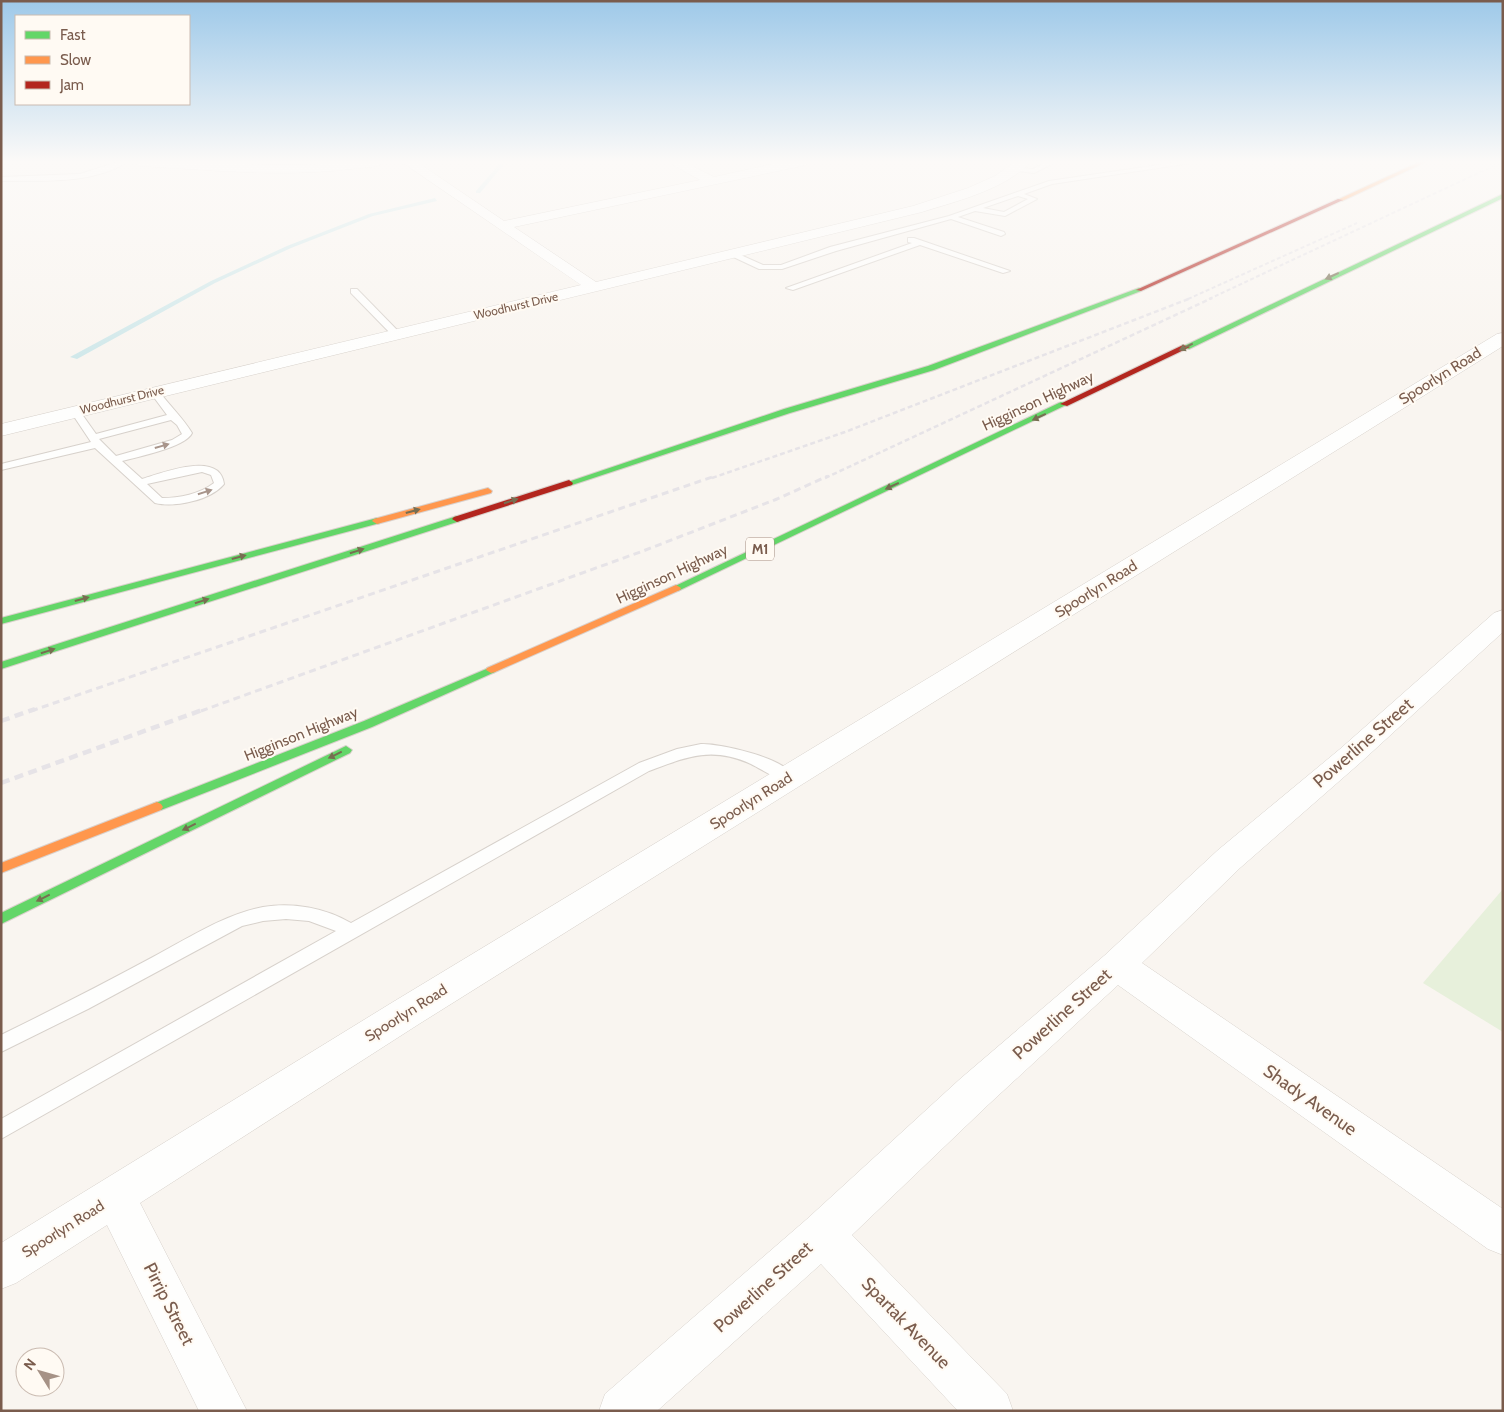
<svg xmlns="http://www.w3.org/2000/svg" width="1504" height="1412" viewBox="0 0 1504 1412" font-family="Cabin,sans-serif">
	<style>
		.green { fill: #e7f0db }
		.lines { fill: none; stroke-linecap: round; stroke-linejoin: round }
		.stream { fill: #d0e8ea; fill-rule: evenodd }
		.lane-casing { stroke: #d7d1cb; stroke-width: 2 }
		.street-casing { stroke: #d7d1cb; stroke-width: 1 }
		.fast-casing { stroke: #dad1cc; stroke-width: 2 }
		.slow-casing { stroke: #dad1cc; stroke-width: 2 }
		.jam-casing { stroke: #dad1cc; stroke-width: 2 }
		.lane { fill: #fefefd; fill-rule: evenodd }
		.street { fill: #fefefd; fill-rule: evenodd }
		.fast { fill: #63d668; fill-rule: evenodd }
		.slow { fill: #ff974d; fill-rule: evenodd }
		.jam { fill: #b3261e; fill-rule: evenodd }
		.rail-far3 { stroke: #e6e3e7; stroke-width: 2; stroke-dasharray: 4 2.5; stroke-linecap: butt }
		.rail-far2 { stroke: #e6e3e7; stroke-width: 2.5; stroke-dasharray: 5 3; stroke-linecap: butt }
		.rail-far1 { stroke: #e6e3e7; stroke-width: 3; stroke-dasharray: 7 4.5; stroke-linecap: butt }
		.rail { stroke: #e6e3e7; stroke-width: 4.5; stroke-dasharray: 9 5.5; stroke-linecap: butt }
		.oneway { fill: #776e51 }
		.oneway2 { fill: #a8958b }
		.labels { text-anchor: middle; stroke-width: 4; stroke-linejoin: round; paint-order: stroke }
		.far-street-label { font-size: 12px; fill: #7a5c4d; stroke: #fffaf3 }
		.shield { fill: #fffaf3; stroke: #a28b7f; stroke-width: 1 }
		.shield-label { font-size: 14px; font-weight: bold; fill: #7a5c4d }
		.street-label { font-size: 15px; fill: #7a5c4d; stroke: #fffaf3 }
		.near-street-label { font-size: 18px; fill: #7a5c4d; stroke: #fffaf3 }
	</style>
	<rect width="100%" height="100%" fill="#f9f5f0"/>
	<!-- green -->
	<path class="green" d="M1503 889V1032L1423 983Z"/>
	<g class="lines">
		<!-- stream -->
		<path class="stream" d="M501 162H506L480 193H476V191Z
			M435 198 437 201 373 216 291 248 215 283 77 359 70 357 211 281 287 246 369 214Z"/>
		<!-- lane casing -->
		<g class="lane-casing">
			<path id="lane" d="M118 162H127C92 185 41 180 1 181V177L80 174Z
				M1047 162H1056L1034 173 1011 170 1014 168 1033 169Z
				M1179 162 1191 163 1052 184 1024 194 1037 199 1005 216 975 211 958 217 1004 232 1005 234 1001 236 951 219 836 251 782 269H759L727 254 734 252 763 265H781L830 247 949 216 1049 181ZM1018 196 1028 199 1004 212 983 208Z
				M908 238H914L1010 271 1003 273 920 245 793 290 786 288 912 243 908 242Z
				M351 289H357L399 332V336H393L351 293Z
				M155 389 158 390C169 405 183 418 192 433 186 447 137 457 122 461L142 479C162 473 220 450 224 484 211 500 175 508 155 503L95 448 1 470V464L91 442 71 412 73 410H79L96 434 167 415 150 392ZM171 420 177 425 182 434 172 440 116 456 99 439ZM202 472 211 475 214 483C200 494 179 498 162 498L147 484Z
				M701 744C723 744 785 758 796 778L794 782 789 783C776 779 763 770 751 764 711 746 687 757 649 771L1 1139V1119L336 931 309 921 286 919 263 921 242 926 88 1009 1 1052V1035C52 1010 103 984 153 957 189 938 223 915 263 907 293 902 325 908 351 923L639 763 677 749Z"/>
		</g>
		<!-- street casing -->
		<g class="street-casing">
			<path id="street" d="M134 162 289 165 384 162C378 168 366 167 359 168 286 178 212 170 140 166Z
				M402 162H417L504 221 700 180 668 162H684L714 177 782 162H808L806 165 514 227 596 282 913 206 968 188 995 176 1015 162H1030C1007 189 954 202 922 212L1 436V424L581 285Z
				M1503 333V346L419 1024 140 1203 247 1411H199L107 1225 16 1283 1 1289V1243L393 1002 1497 334Z
				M1503 610V632L1360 763 1240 868 1142 963 1503 1209V1255L1488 1249 1118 985 988 1105 852 1235 1007 1394 1013 1411H958L821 1264 657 1411H599L605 1394 807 1219 960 1079 1105 955 1218 850 1340 749 1494 613Z"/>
		</g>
		<!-- fast casing -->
		<g class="fast-casing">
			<path id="fast" d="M1503 194V198L1189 349 1182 347Z
				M1139 288 1141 289V291L934 370 790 413 572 485 569 486 565 483 784 409 928 366Z
				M1061 402 1068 404 680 590 676 591 671 588Z
				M457 516 460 517V521L1 669V662Z
				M377 518 382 521 380 523 1 624V618Z
				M491 667 496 670 495 672 372 727 161 810H153L151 807 153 804 364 721Z
				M346 746 352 750 350 753 1 924V913Z"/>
		</g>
		<!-- slow casing -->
		<g class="slow-casing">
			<path id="slow" d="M1419 162H1426L1342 201 1337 200Z
				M488 488 492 491 491 493 377 524 372 521 374 519Z
				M676 585 681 588 680 590 495 672 491 673 486 670 487 668Z
				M157 802 161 804 163 807 161 810 1 873V863Z"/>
		</g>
		<!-- jam casing -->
		<g class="jam-casing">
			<path id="jam" d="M1338 199 1343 200 1141 291 1136 290Z
				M1183 345 1190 347 1067 406 1060 404Z
				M569 480 573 483 572 485 460 521 457 522 452 519 454 517Z"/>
		</g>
		<!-- lane -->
		<use href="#lane" class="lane"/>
		<!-- street -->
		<use href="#street" class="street"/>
		<!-- fast -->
		<use href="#fast" class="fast"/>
		<!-- slow -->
		<use href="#slow" class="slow"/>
		<!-- jam -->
		<use href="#jam" class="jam"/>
		<!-- rail-far3 -->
		<path class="rail-far3" d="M1188 299 1357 223
			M1209 299 1502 162"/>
		<!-- rail-far2 -->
		<path class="rail-far2" d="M712 478 845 432 1191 298
			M825 478 1212 298"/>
		<!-- rail-far1 -->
		<path class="rail-far1" d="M31 711 715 476
			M201 711 643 551 777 499 828 476"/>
		<!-- rail -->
		<path class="rail" d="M1 721 35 709
			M1 783 205 709"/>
	</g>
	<!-- one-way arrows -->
	<defs><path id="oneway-solid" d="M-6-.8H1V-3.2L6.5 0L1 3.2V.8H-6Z" transform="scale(1.25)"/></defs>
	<g class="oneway">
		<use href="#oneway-solid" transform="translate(1332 276) rotate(155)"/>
		<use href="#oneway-solid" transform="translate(1186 347) rotate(154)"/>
		<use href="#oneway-solid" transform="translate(1039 417) rotate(155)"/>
		<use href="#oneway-solid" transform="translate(892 486) rotate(155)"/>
		<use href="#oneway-solid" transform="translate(511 501) rotate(-18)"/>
		<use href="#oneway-solid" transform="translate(413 511) rotate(-15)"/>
		<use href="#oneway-solid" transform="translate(357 551) rotate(-18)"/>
		<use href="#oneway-solid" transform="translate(239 557) rotate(-15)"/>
		<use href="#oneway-solid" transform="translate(82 599) rotate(-15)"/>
		<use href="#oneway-solid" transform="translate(202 601) rotate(-18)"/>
		<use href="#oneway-solid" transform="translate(48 651) rotate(-18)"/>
		<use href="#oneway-solid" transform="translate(335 755) rotate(154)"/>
		<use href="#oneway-solid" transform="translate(189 827) rotate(154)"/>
		<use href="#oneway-solid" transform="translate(43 898) rotate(154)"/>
	</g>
	<g class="oneway2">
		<use href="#oneway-solid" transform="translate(162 446) rotate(-16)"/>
		<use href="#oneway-solid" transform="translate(205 492) rotate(-18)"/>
	</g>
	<!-- sky -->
	<linearGradient id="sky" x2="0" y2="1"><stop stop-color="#9ec9e9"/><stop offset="0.45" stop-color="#fcfaf8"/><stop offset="1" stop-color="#fcfaf8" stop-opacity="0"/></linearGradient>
	<rect width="1504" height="360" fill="url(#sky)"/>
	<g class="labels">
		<!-- far-street labels -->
		<g class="far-street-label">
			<text transform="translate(516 306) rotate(-13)" y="4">Woodhurst Drive</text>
			<text transform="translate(122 400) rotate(-14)" y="4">Woodhurst Drive</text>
		</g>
		<!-- shield labels -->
		<rect class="shield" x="746" y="537.5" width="28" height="23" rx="4"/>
		<g class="shield-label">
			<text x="760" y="554">M1</text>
		</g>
		<!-- street labels -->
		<g class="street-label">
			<text transform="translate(1440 376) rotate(-32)" y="5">Spoorlyn Road</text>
			<text transform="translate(1038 401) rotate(-25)" y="5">Higginson Highway</text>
			<text transform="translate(672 574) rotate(-25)" y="5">Higginson Highway</text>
			<text transform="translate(1096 589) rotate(-32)" y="5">Spoorlyn Road</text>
			<text transform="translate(301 734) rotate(-22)" y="5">Higginson Highway</text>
			<text transform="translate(751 801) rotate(-32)" y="5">Spoorlyn Road</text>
			<text transform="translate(406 1013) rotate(-32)" y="5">Spoorlyn Road</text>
			<text transform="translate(63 1229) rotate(-32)" y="5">Spoorlyn Road</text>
		</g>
		<!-- near-street labels -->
		<g class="near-street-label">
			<text transform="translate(1363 743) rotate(-41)" y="6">Powerline Street</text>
			<text transform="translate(1062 1014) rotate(-42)" y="6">Powerline Street</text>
			<text transform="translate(1310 1100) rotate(35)" y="6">Shady Avenue</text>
			<text transform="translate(763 1287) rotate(-42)" y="6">Powerline Street</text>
			<text transform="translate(169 1304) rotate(63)" y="6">Pirrip Street</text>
			<text transform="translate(906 1323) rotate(46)" y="6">Spartak Avenue</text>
		</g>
	</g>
	<!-- border -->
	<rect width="1504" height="1412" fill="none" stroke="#7a5c4d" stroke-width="5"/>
	<!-- legend -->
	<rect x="15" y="15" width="175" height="90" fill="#fffaf3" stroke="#cabbb1"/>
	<rect x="25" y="31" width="25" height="8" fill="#63d668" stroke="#cabbb1"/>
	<text x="60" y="40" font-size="15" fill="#7a5c4d">Fast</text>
	<rect x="25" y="56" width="25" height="8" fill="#ff974d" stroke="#cabbb1"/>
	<text x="60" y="65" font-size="15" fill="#7a5c4d">Slow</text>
	<rect x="25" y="81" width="25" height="8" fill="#b3261e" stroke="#cabbb1"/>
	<text x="60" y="90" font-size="15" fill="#7a5c4d">Jam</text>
	<!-- north arrow -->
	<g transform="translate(40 1372) rotate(307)"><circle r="24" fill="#fffaf3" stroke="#cabbb1"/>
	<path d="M0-4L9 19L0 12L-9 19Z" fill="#a69286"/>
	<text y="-8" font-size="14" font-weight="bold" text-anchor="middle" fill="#7a5c4d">N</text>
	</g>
</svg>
